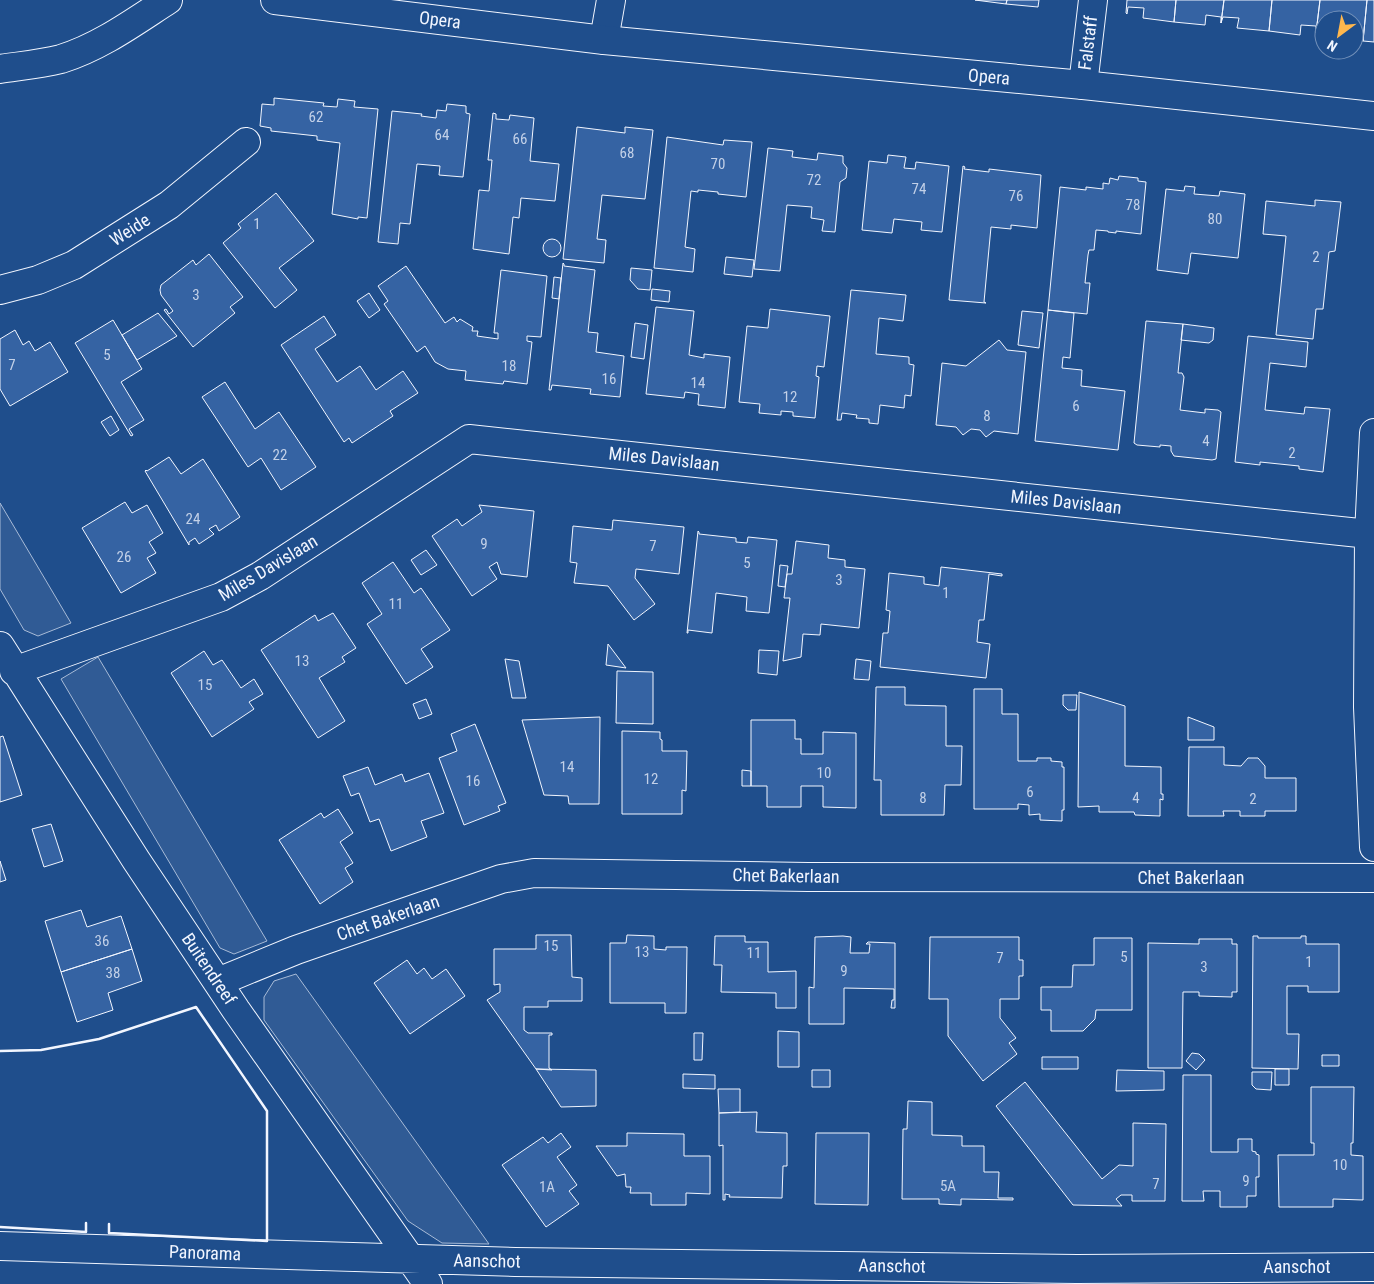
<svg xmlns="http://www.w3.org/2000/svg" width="1374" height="1284" viewBox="0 0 1374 1284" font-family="'Roboto Condensed',sans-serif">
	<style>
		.built { fill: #305b95; stroke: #a8bbd7 }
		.building { fill: #3563a3; stroke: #f2f6ff }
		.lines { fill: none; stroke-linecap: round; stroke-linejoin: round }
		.street-casing { stroke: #f2f6ff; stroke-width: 30 }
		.secondary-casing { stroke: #f2f6ff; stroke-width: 30 }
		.street { stroke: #1f4e8c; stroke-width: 28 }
		.secondary { stroke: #1f4e8c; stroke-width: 28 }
		.wall { stroke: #f2f6ff; stroke-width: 2.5 }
		.labels { text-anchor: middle; stroke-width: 4; stroke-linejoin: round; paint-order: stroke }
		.number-label { font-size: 15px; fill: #c3d1e8 }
		.street-label { font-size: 18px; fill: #f2f6ff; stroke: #1f4e8c }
	</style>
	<rect width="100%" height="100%" fill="#1f4e8c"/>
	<!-- built -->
	<path class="built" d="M0 503 71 623 38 636 24 630 0 589Z
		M98 657 267 941 234 954 220 948 61 679Z
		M296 974 489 1244 442 1243 408 1221 264 1020V997L274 981Z"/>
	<!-- building -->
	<path class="building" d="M975 0H1007L1006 4Z
		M1007 0H1039L1038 7 1006 4Z
		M1127 0H1176L1174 22 1143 18 1144 8 1128 7 1127 14 1126 13Z
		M1176 0H1224L1221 23V17L1206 15 1205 25 1174 22Z
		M1224 0H1272L1269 31 1237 28 1239 18 1223 17 1221 23Z
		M1272 0H1320L1316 33V26L1301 25 1300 35 1269 31Z
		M1320 0H1367L1363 41 1354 40V20H1324V27L1318 26 1316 33Z
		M1367 0H1374V42L1363 41Z
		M274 98 324 103 323 106 337 107 338 99 355 101 354 107 378 109 367 218 358 217V219L332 214 340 143 317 140V136L271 131V128L260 126 262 104 274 105Z
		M447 104 466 106V113L470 114 463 177 439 175 440 166 417 164 410 224 400 223 398 244 378 242 392 111 422 114 421 116 436 118 437 110 446 111Z
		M493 113 496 114V119L509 120 510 115 534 118 530 161 559 164 555 201 521 198 519 218 513 217 509 254 473 249 479 190 489 191 492 160H488Z
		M577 127 625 133V127L653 130 645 199 602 195 597 239 606 240 604 263 563 259Z
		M667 137 723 145 724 140 752 142 746 197 718 194V192L698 190V192L691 191 685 247 695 249 693 272 654 268Z
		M768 148 793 151 792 157 817 160 818 153 843 156V163L847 168 846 178 840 182 835 232 822 231 824 220 811 218 812 207 787 205 780 271 754 269Z
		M888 155 906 157 904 168 915 169 916 162 949 166 942 232 921 230 922 222 894 219 892 233 862 230 869 161 887 163Z
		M963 166 965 167 964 169 989 172V169L1041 175 1037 228 1011 225V229L991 227 984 302 986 303 949 300Z
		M1119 176 1138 178V181L1146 182 1141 234 1116 231V233L1108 232V231L1096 230 1094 250H1089L1088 255 1085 283H1090L1087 314 1048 310 1060 187 1086 190V187L1103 189V183L1109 184 1110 178 1118 180Z
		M1185 186 1195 187 1194 194 1219 196 1220 191 1245 194 1238 258 1191 253 1188 274 1157 270 1166 189 1184 191Z
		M276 193 314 241 279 268 297 290 275 308 223 243 241 228 238 224Z
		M1315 200 1341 202 1335 251 1329 252 1323 309H1316L1313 339 1276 335 1286 236 1263 234 1266 201 1315 206Z
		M543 248a9 9 0 1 1 18 0a9 9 0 1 1-18 0Z
		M209 254 243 297 230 307 235 313 193 347 164 310 166 309 169 314 173 311 161 295 160 290 161 285 193 260 196 265Z
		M726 257 754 260 752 277 724 274Z
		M563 263 564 264V266L595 270 588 332 598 333 596 352 624 356 620 397 590 394 591 389 552 385 551 390H549Z
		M406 266 445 323 454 317 457 322 460 319 473 327 472 331H478L477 336 498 339V333H494L501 270 547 276 541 337 527 336V341L532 342 527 384 504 381 503 384 465 380 466 371 448 369 435 362 425 346 417 352 384 304 388 301 378 286Z
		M631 268 652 270 650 290 638 289 630 280Z
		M554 277 561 278 559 299 552 298Z
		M652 289 670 291 669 302 651 300Z
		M851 290 906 295 903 321 879 318 876 354 909 357V364L914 365 911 396 905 395 904 408 880 405 878 424 869 423V419L856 418 857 415 842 413 841 420H837Z
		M369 293 380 310 369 318 357 301Z
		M656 307 694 311 689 355 704 358V354L730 357 725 408 698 405 699 394 685 392 684 398 646 394Z
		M770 309 830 316 824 367 817 366 816 376 819 377 815 418 793 416V412L781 411V415L759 413 760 404 739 402 747 326 768 328Z
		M1048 310 1074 313 1070 358 1063 357 1062 368 1082 370 1081 386 1125 391 1118 450 1035 441Z
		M1022 311 1043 313 1039 348 1018 345Z
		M158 313 177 336 137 360 122 335Z
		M324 316 336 335 315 349 337 382 360 366 376 390 403 371 418 393 390 411 393 416 352 443 349 438 344 442 281 345Z
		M113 320 142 369 121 382 144 420 129 429 133 435 131 436 75 343Z
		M1146 321 1183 324 1178 373H1182L1184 377 1180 410 1205 413V409L1218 410 1221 412 1216 459 1212 460 1174 456 1171 451V446L1160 445V447L1137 445 1134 443Z
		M635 323 648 325 644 359 631 357Z
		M1183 324 1214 328 1213 340 1209 343 1181 340Z
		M15 330 23 345 29 341 35 351 50 342 68 372 10 406 0 389V339Z
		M1248 336 1308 342 1306 367 1270 363 1265 410 1304 414 1305 407 1330 409 1323 472 1299 469V466L1260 462V465L1235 462Z
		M999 340 1007 350 1026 352 1018 434 994 431 986 437 980 430 971 429 963 435 956 427 936 425 942 363 966 366Z
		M225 382 255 429 279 412 316 467 281 490 261 458 248 467 202 397Z
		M111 416 119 430 110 436 101 422Z
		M169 457 181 474 203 459 240 517 219 531 216 525 209 529 214 534 199 544 195 538 189 542V545L145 471 146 470 147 471Z
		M125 502 132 513 147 505 163 533 149 542 156 553 147 558 156 573 121 593 82 528Z
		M479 505 534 511 527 577 501 574 497 562 489 567 497 579 472 596 432 536 457 519 462 526 482 512Z
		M613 520 684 527 679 574 636 569 635 578 655 604 634 620 608 586 574 583 577 563 570 562 573 526 612 530Z
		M698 531 699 532V534L736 538V542L747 543 748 537 777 540 769 613 746 611 747 597 716 593 712 633 688 630V633H687Z
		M796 541 829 545 828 558 845 560V567L865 569 859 628 821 624 820 635 803 634 801 657 783 661 790 598H784L787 574H792Z
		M426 550 437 565 421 575 411 560Z
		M393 562 414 593 421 588 450 630 421 649 433 667 406 684 367 624 382 614 362 583Z
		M780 565 788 566 785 587 778 586Z
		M941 567 1002 574V576L989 574 984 620H979L977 642 990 644 986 678 880 667 883 633H888L890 611 886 610 889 573 924 577V584L939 586Z
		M333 613 356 648 342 657 345 662 319 678 345 721 318 738 261 650 315 615 318 621Z
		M608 644 626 668 606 665Z
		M759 650 779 651 777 675 758 673Z
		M204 651 213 665 222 660 241 688 254 679 263 694 249 702 254 709 212 737 171 673Z
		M505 659 519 661 526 698H512Z
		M856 659 871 661 869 680 854 679Z
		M617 671 653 672V724L616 723Z
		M876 687H905V705L946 706V746H962L961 785H945L944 815H881V780H874Z
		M974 689H1002V714H1018V761H1037V758H1051V761L1062 762V767H1064V810H1062V821L1040 820V814L1029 815V805L1018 804V809H974Z
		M1079 692 1125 706V766L1161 767V794H1163V800L1160 799V816L1135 815 1134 812H1099V806L1078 807Z
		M1063 695H1077L1076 710H1068L1063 705Z
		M426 699 432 714 419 719 413 704Z
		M600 717 599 804H569L568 796 544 795 522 720Z
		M1188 717 1214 727V740H1188Z
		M751 720H795V739H801V754H823V732L856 733V808L823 807V786H801V807H767V786H751Z
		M475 724 506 803 498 806 500 811 464 825 439 758 457 751 451 734Z
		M622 731 660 732V739L662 740V751H687L686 791 682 790V814H622Z
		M3 736 22 795 0 802V737Z
		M1189 747H1224V765L1241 766 1248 758H1258L1265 766V778H1296V811H1265V816H1240V811H1223L1224 816H1188Z
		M368 767 375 785 402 774 405 782 429 773 444 813 421 821 427 837 391 851 379 819 370 822 359 793 351 796 343 776Z
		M742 770 751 771V786H742Z
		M338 809 353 833 340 842 353 863 345 868 353 882 320 904 279 840 321 813 324 818Z
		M51 824 63 861 44 867 32 829Z
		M0 861 6 880 0 882Z
		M81 910 87 927 121 916 132 949 61 972 45 921Z
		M536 935H571L572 977 582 978V1001H548V1007H524V1030L528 1033H552V1035H549V1068L552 1070 536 1069 487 1000 500 992V984L494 985V949H536Z
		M627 935 654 936V949L666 950V947H687L686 1013H665V1003H610V943H626Z
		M715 936H745V942H768V972L796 971V1008H776V993L721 992 722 965H714Z
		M843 936 851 937 850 953H869L870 944H866L868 942 895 943V1008H891L892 1000H894V989L844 988V1024H809V987L814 988 815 937Z
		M1253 936H1258V938H1301V936H1306V944H1339V992H1308V986H1287V1034H1299L1298 1069 1252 1068Z
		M930 937H1019V960H1023V976H1019V999H1000V1018L1016 1038 1009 1043 1017 1054 983 1081 948 1036V999H929Z
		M1094 938H1132V1010H1096L1095 1019 1083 1031H1051V1010H1041V987H1072L1073 965H1094Z
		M1199 939H1232V944H1237V992H1232V997L1199 996V992H1183L1182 1068H1148V943L1199 944Z
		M132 949 142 981 108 993 113 1010 77 1022 61 972Z
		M407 960 417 974 424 968 432 979 446 969 465 996 410 1034 374 983Z
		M778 1031 799 1032V1067H778Z
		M694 1033H703L702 1060H694Z
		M1192 1053 1199 1054 1205 1060 1196 1070 1186 1061Z
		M1322 1055H1339V1066H1322Z
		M1042 1057H1078V1069H1042Z
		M536 1069 596 1070V1106L561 1107Z
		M1275 1069H1289V1085H1275Z
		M812 1070H830V1087H812Z
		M1117 1070 1164 1071V1090L1116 1091Z
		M1252 1072H1272L1271 1090 1256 1089 1252 1085Z
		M683 1074 715 1075V1089L683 1088Z
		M1183 1075H1211V1152H1238V1139H1252V1151L1256 1152V1154L1259 1155V1177H1256V1196H1247V1207H1220V1191H1203L1204 1201H1182Z
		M1025 1082 1102 1179 1119 1165 1133 1166V1123L1166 1124 1165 1201H1132V1195H1121L1116 1199 1122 1206 1073 1205 996 1106Z
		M1311 1087H1354L1353 1143H1351V1155L1363 1156V1200L1333 1199V1207H1279L1278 1155H1314V1143H1311Z
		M718 1089H740V1112L719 1113Z
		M908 1101 932 1102V1135L962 1136V1146H984V1172H999L998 1198H1013V1200L961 1199V1205L939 1204V1199H902L903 1129H907Z
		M757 1112 756 1132 787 1133V1166H783L782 1198 729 1197 730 1195 725 1194V1200H723V1145L719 1146V1113Z
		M561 1133 571 1147 557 1157 577 1185 569 1191 579 1204 546 1227 502 1165 543 1137 548 1143Z
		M627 1133 684 1134V1156H710V1194L686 1193V1205H651V1193H630L631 1187H626L625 1174 617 1176 596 1146H627Z
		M816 1133H869L868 1205 815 1204Z"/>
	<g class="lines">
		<!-- street casing -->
		<g class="street-casing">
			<path id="street" d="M604 40 611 0
				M0 69C20 66 41 64 61 59 100 47 134 22 168 0
				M1083 85 1093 0
				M0 290 38 280 74 265 169 205 246 142
				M1374 433 1369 534 1368 707 1374 847
				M0 646 136 860 236 1010 428 1284
				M14 671 221 597 260 576 469 439 1369 534
				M218 982 296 950 339 935 501 879 534 873 808 877 1374 878
				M0 1246 515 1262 1077 1269 1374 1267"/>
		</g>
		<!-- secondary casing -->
		<g class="secondary-casing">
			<path id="secondary" d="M275 0 604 40 1083 85 1374 116"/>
		</g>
		<!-- street -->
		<use href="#street" class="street"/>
		<!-- secondary -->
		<use href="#secondary" class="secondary"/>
		<!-- wall -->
		<path class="wall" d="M0 1051 41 1050 99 1039 196 1007 267 1111V1241L109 1233V1224
			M0 1227 86 1232V1223"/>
	</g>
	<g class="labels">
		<!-- number labels -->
		<g class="number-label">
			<text x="316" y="122">62</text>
			<text x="442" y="140">64</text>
			<text x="520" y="144">66</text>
			<text x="627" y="158">68</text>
			<text x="718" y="169">70</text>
			<text x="814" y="185">72</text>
			<text x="919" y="194">74</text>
			<text x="1016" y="201">76</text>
			<text x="1133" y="210">78</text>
			<text x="1215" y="224">80</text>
			<text x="257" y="229">1</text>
			<text x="1316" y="262">2</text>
			<text x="196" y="300">3</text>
			<text x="107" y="360">5</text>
			<text x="12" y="370">7</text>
			<text x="509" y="371">18</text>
			<text x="609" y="384">16</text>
			<text x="698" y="388">14</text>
			<text x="790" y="402">12</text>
			<text x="1076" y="411">6</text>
			<text x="987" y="421">8</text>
			<text x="1206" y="446">4</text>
			<text x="1292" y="458">2</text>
			<text x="280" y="460">22</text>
			<text x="193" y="524">24</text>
			<text x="484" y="549">9</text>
			<text x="653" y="551">7</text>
			<text x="124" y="562">26</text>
			<text x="747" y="568">5</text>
			<text x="839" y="585">3</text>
			<text x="946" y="598">1</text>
			<text x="396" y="609">11</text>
			<text x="302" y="666">13</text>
			<text x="205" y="690">15</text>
			<text x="567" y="772">14</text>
			<text x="824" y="778">10</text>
			<text x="651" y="784">12</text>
			<text x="473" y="786">16</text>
			<text x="1030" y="797">6</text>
			<text x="923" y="803">8</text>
			<text x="1136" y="803">4</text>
			<text x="1253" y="804">2</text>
			<text x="102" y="946">36</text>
			<text x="551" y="951">15</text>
			<text x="642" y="957">13</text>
			<text x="754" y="958">11</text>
			<text x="1124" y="962">5</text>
			<text x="1000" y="963">7</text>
			<text x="1309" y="967">1</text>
			<text x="1204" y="972">3</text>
			<text x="844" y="976">9</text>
			<text x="113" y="978">38</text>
			<text x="1340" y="1170">10</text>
			<text x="1246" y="1186">9</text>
			<text x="1156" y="1189">7</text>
			<text x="948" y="1191">5A</text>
			<text x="547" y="1192">1A</text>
		</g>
		<!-- street labels -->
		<g class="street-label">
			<text transform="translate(440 20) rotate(7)" y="6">Opera</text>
			<text transform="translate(1088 43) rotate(-83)" y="6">Falstaff</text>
			<text transform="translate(989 77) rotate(5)" y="6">Opera</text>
			<text transform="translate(130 230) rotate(-33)" y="6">Weide</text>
			<text transform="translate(664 459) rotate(6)" y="6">Miles Davislaan</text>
			<text transform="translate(1066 502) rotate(6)" y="6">Miles Davislaan</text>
			<text transform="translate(268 568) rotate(-31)" y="6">Miles Davislaan</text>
			<text transform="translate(786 876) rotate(1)" y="6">Chet Bakerlaan</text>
			<text x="1191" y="884">Chet Bakerlaan</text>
			<text transform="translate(388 918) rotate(-19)" y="6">Chet Bakerlaan</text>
			<text transform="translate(209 969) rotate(56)" y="6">Buitendreef</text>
			<text transform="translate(205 1253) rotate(2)" y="6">Panorama</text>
			<text transform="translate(487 1261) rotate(1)" y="6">Aanschot</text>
			<text transform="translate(892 1266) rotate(1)" y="6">Aanschot</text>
			<text x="1297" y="1273">Aanschot</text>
		</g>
	</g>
	<!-- north arrow -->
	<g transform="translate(1339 35) rotate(212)"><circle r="24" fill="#1f4e8c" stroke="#7391ba"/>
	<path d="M0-4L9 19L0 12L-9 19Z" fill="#ffb74d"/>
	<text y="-8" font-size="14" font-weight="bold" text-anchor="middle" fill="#f2f6ff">N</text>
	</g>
</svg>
